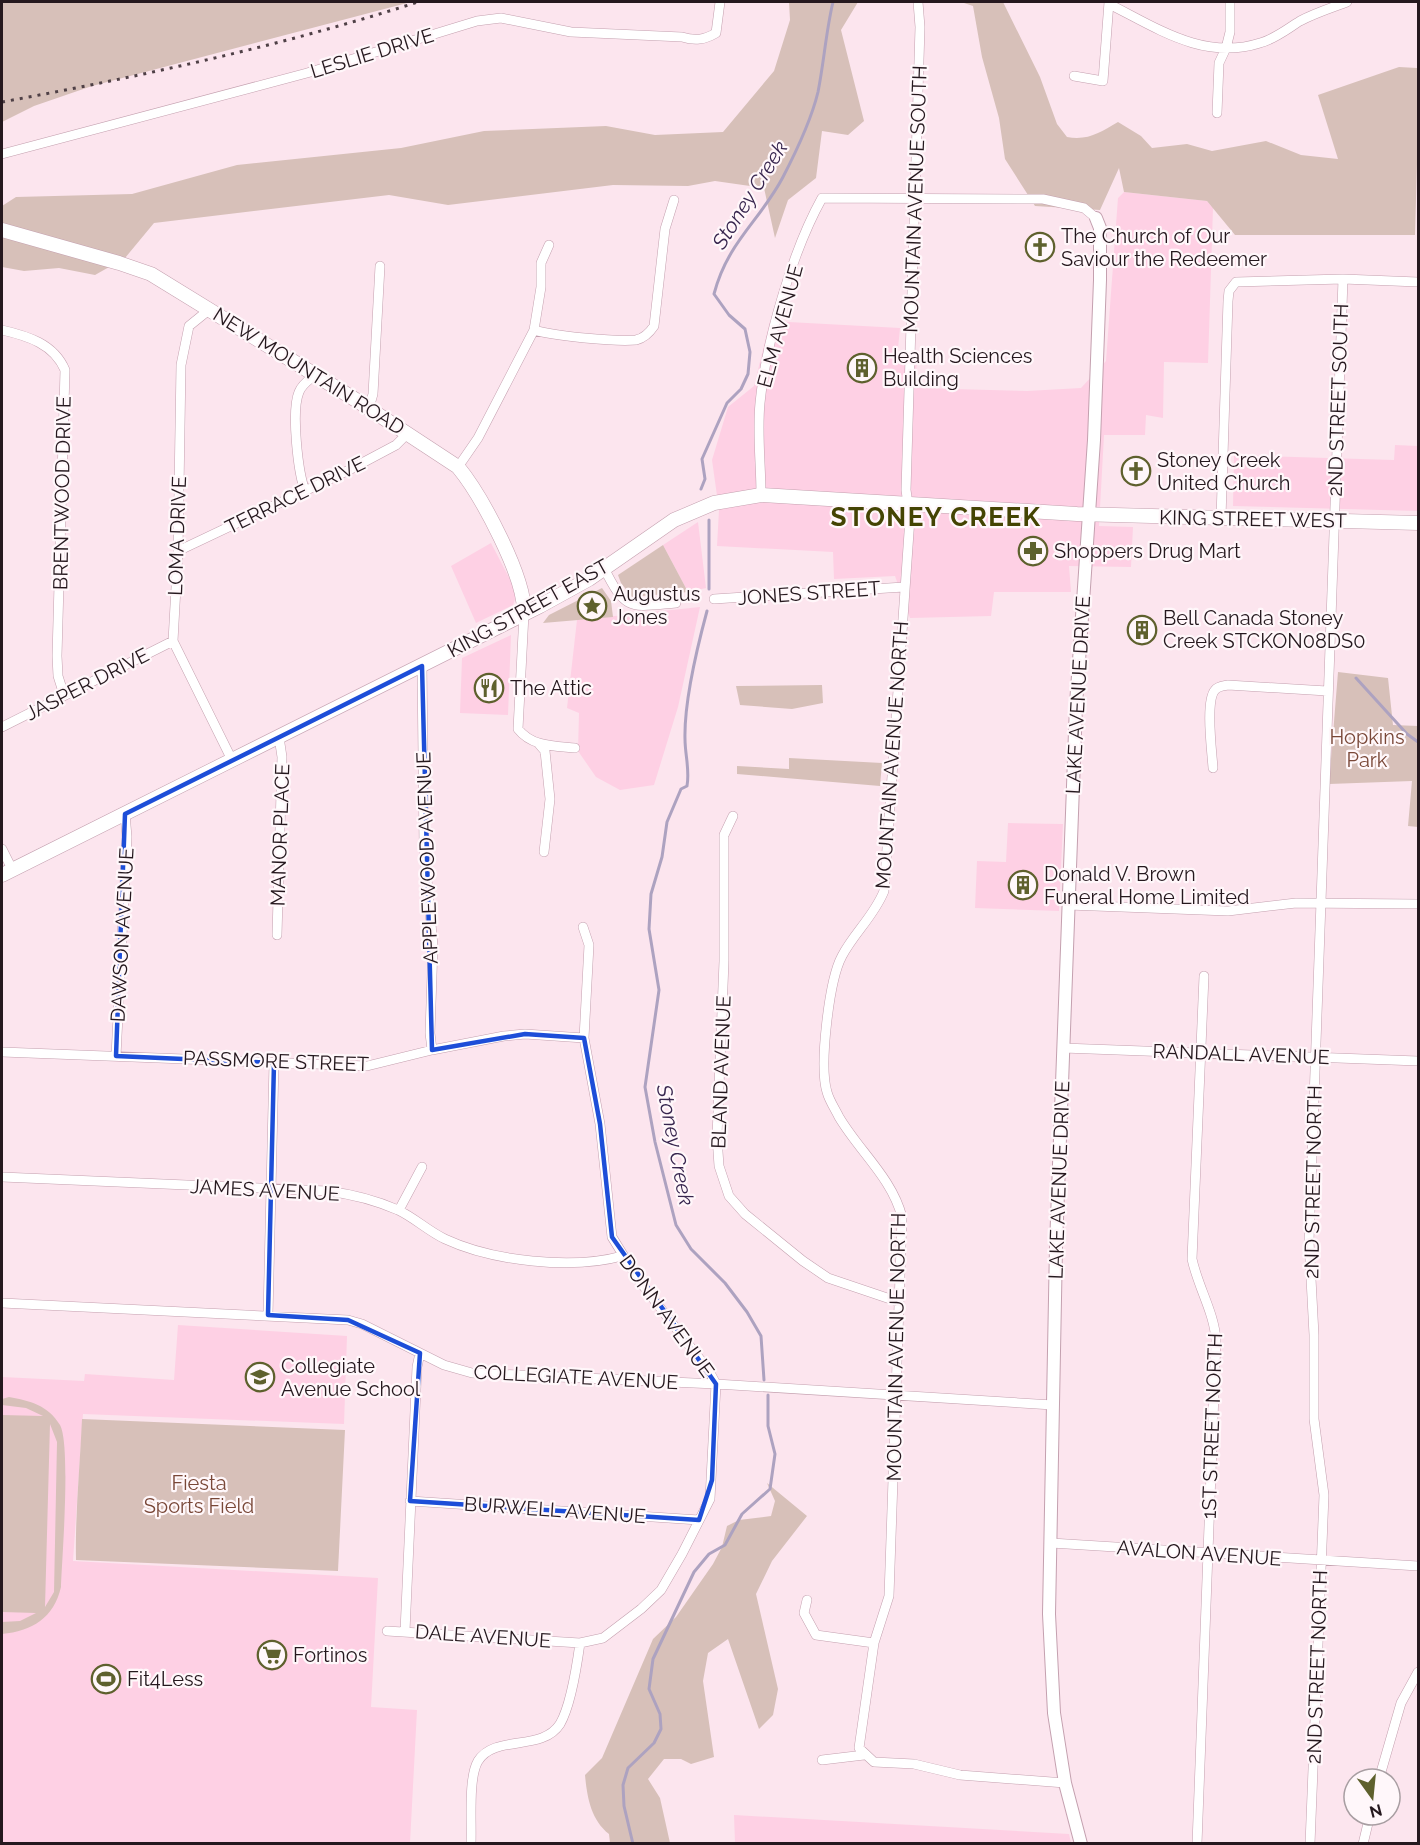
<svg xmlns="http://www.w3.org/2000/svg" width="1420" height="1845" viewBox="0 0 1420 1845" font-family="Raleway,sans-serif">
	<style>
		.built { fill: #fed0e4 }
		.green { fill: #d7c0b9; fill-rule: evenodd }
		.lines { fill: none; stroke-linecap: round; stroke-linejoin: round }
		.stream { stroke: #ada2c0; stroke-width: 3 }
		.minor-casing { stroke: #c4a0af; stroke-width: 10 }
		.tertiary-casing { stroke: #c4a0af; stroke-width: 14 }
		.secondary-casing { stroke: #c4a0af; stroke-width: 15 }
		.minor { stroke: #fff; stroke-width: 9 }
		.tertiary { stroke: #fff; stroke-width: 12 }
		.secondary { stroke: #fff; stroke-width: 14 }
		.rail { stroke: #4f4046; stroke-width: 3; stroke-dasharray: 3 6; stroke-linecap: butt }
		.marked { fill: none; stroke: #1d4ed8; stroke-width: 4.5; stroke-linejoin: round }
		.labels { text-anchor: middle; stroke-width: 4.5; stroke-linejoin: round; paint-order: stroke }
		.street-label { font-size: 20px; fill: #25181e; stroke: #fff7fa }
		.poi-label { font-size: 20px; fill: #25181e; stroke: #fff7fa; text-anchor: start }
		.park-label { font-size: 20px; fill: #794737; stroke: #fff7fa }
		.water-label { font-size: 21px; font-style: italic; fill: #37254e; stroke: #fff7fa }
		.district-label { font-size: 26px; font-weight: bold; letter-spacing: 1.5px; fill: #444403; stroke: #fff7fa }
	</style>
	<rect width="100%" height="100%" fill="#fce5ee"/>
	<!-- built -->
	<path class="built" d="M1124 192 1207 201 1213 208 1208 363 1164 362 1163 418 1146 415 1145 435H1104L1099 526 1133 527 1131 567 1069 566 1071 592H994L991 616 910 618 895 576 834 579 833 552 717 546 719 510 712 460 728 407 754 386 770 321 900 328 897 359 917 360 915 388 1027 391 1081 388 1106 361 1118 198Z
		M1395 445 1418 446V511L1233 506 1234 455 1394 460Z
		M698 522 706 588 688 592 663 545Z
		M491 543 517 593 513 605 476 623 451 566Z
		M700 607 678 707 654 785 620 790 596 777 578 751 579 713 567 708 577 620Z
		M511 635 508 715 460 713 462 658Z
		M1008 823 1063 824 1059 911 975 908 977 861 1006 862Z
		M178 1325 347 1336 344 1424 83 1414 73 1561 378 1578 371 1707 417 1710 410 1843H2V1377L84 1381 85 1374 174 1380Z
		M734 1815 1069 1834 1071 1843H735Z"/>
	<!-- green -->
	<path class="green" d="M2 2H411L92 86 34 106 2 122Z
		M789 2H858L841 30 864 121 848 135 822 131 816 178 788 200 775 238 764 188 715 181 688 186 613 185 448 205 389 195 154 223 125 258 95 275 59 268 24 271 2 267V206L16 197 132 194 237 165 401 148 484 131 606 126 655 135 723 132 774 71 790 20Z
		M961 2H1003L1040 77 1057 124 1067 137C1088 141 1101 132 1118 122L1141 136 1152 148 1187 144 1212 151 1266 141 1301 155 1338 159 1318 95 1399 67 1417 68 1418 129 1415 235H1235L1207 201 1124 192 1119 168 1100 210 1035 206 1005 159 999 118 982 57 973 6Z
		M663 545 688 592 632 597 621 583 618 575Z
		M602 588 611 601 613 617 543 623 549 615Z
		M1338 672 1388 678 1393 725 1418 726V827L1408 826 1412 781 1329 784Z
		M822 685 823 703 792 709 740 705 736 686Z
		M789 758 882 763 880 786 737 774V766L789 769Z
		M9 1397C30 1401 48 1405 60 1425 71 1445 62 1558 61 1587 54 1618 32 1631 2 1634V1622L20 1621 36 1613 2 1612V1415L43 1416 26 1408 2 1405V1399ZM50 1424 57 1442 54 1592 45 1607Z
		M82 1419 345 1430 338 1571 76 1560C75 1513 80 1466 82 1419Z
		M767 1483 807 1516 772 1561 756 1594 778 1689 773 1715 759 1729 728 1639 708 1653 703 1681 714 1757 691 1764 681 1759H664L648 1779 660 1798 670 1843H610L609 1834C591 1820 587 1797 585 1775L602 1758 653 1639 676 1617 713 1564 722 1547 727 1526 739 1520 771 1516 775 1501Z"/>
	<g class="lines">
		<!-- stream -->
		<path class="stream" d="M701 489 705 479 702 459 727 403 741 389 748 374 750 352 745 329 729 315 714 294C728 241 760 221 783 177 797 150 811 121 818 92 824 62 826 31 833 2
			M709 520V589
			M707 611C697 648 684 701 685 739 685 755 690 770 687 786L681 789 667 822 662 857 651 894 649 929 659 990 645 1087 655 1142 676 1225 691 1249 725 1283 747 1312 761 1336 764 1380
			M1356 678 1407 734 1418 742
			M633 1844 624 1806 623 1785 628 1768 654 1743 661 1729 660 1714 649 1689 653 1659 694 1572 709 1554 725 1545 742 1514 770 1489 775 1454 768 1426V1395"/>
		<!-- minor casing -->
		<g class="minor-casing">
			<path id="minor" d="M918 2 920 27 906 490 910 518 884 891C874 916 854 933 842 956 829 980 819 1066 827 1092 829 1100 835 1109 839 1117 859 1151 892 1178 902 1217L889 1596 874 1643 859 1748 874 1762 914 1764 960 1775 1065 1783
				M1109 4C1157 28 1204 61 1260 43 1275 39 1287 29 1300 21 1315 13 1331 8 1347 2
				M1074 76 1103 81 1109 2
				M1217 113 1219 63 1226 48 1230 32V2
				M2 154 307 73 477 21 501 18 571 32 682 37C695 41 704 40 716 33L720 2
				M210 309 189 326 181 365 178 551 173 641 232 760
				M2 330C28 336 54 344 65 370L57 656 58 676 64 695
				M534 330 541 287V263L549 245
				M369 408 373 394 380 266
				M458 467 478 438 534 330C553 336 616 342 636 340 645 338 650 332 654 326L665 229 674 200
				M305 491C298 472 291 411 299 392 302 384 309 380 315 375
				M761 495C761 465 757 433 760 403 766 342 792 252 822 198L1043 199 1084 208 1096 218
				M1221 518 1228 301 1229 291 1236 282 1343 279 1418 282
				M178 551 349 470 396 445 408 433
				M604 568C626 612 630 607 676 603
				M714 599 904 587
				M524 614 518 729C532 747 555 746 575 748
				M422 666 424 846 433 946 430 1033 432 1050
				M2 727 173 641
				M539 744 545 751 550 799 544 852
				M1213 768C1212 752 1205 701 1215 690 1218 686 1223 686 1228 685L1327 691
				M733 816 724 835V961L717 1137 719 1166 729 1196 745 1214 803 1261 828 1278 899 1302
				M2 849 12 869
				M1068 905 1228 911 1296 903 1418 904
				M277 935 282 757 279 737
				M1063 1048 1418 1061
				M2 1052 367 1066 432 1050 504 1036 525 1034 584 1038
				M116 1056 127 837 125 814
				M2 1177 327 1191C351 1194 375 1200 398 1210 415 1218 428 1231 445 1239 492 1261 572 1270 622 1256
				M399 1210 422 1167
				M2 1303 348 1320 362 1324 444 1365 472 1373 716 1384 1053 1405
				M268 1315 274 1063
				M410 1501 699 1520
				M1051 1543 1418 1566
				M807 1600 804 1613 816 1635 874 1643
				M387 1631 580 1643
				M405 1631 417 1367 420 1353
				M822 1760 864 1755
				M1379 1779 1401 1703 1418 1672
				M471 1844C472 1822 468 1778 478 1761 495 1734 542 1752 560 1724 571 1705 577 1665 580 1643L603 1638 641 1609 661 1590 682 1554 710 1499 716 1384 709 1371 638 1279 612 1237 600 1124 584 1038 589 945 583 927
				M1197 1844 1216 1340C1214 1312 1198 1287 1192 1259L1204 976
				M1310 1844 1324 1495 1314 1419V1335L1309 1241 1343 279
				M1363 1844 1370 1815"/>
		</g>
		<!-- tertiary casing -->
		<g class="tertiary-casing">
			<path id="tertiary" d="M1081 1844 1065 1783 1054 1713 1049 1614 1056 1246 1076 705 1094 440 1100 280V228L1096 218"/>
		</g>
		<!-- secondary casing -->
		<g class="secondary-casing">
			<path id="secondary" d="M2 230 119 263 151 274 356 400 458 467C481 495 526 578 524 614
				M2 875 540 606 589 579 674 520 714 503 761 495 1077 514 1418 523"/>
		</g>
		<!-- minor -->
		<use href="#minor" class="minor"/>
		<!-- tertiary -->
		<use href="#tertiary" class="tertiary"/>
		<!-- secondary -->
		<use href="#secondary" class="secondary"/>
		<!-- rail -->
		<path class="rail" d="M2 102C143 76 281 46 418 2"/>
	</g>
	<!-- marked area -->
	<path class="marked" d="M422 666 432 1050 525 1034 584 1038 600 1124 612 1237 716 1384 712 1480 699 1520 410 1501 420 1353 348 1320 268 1315 274 1063 116 1056 125 814Z"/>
	<!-- icons -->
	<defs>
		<g id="church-ring" transform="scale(1.5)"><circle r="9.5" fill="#fff7fa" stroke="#5e602d" stroke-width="1.5"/><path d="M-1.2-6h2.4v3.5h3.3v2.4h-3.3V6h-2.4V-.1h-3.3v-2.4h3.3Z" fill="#5e602d"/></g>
		<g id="building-ring" transform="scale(1.5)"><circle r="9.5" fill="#fff7fa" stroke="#5e602d" stroke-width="1.5"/><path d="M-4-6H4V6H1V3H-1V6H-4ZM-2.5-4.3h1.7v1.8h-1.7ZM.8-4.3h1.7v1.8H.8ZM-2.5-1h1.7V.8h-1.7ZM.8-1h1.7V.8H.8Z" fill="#5e602d"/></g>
		<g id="pharmacy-ring" transform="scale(1.5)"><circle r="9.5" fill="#fff7fa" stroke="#5e602d" stroke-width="1.5"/><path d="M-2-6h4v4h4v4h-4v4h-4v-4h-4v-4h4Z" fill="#5e602d"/></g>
		<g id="sight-ring" transform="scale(1.5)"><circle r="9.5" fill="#fff7fa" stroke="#5e602d" stroke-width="1.5"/><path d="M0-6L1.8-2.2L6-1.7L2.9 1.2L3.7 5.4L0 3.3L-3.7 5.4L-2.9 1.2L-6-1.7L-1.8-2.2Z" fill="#5e602d"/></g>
		<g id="restaurant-ring" transform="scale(1.5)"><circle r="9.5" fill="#fff7fa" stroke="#5e602d" stroke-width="1.5"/><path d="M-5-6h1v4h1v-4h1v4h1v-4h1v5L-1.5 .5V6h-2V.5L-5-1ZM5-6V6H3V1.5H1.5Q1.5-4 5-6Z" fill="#5e602d"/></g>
		<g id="school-ring" transform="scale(1.5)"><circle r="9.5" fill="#fff7fa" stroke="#5e602d" stroke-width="1.5"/><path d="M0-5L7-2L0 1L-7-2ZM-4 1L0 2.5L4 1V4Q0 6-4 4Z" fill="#5e602d"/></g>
		<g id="supermarket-ring" transform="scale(1.5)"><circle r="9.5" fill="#fff7fa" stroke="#5e602d" stroke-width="1.5"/><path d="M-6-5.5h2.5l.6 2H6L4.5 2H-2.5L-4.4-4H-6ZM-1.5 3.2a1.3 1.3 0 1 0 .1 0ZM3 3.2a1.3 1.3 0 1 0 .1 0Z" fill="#5e602d"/></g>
		<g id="stadium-ring" transform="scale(1.5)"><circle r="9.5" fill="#fff7fa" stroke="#5e602d" stroke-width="1.5"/><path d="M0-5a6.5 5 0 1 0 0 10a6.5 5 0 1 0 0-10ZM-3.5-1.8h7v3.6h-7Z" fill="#5e602d"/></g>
	</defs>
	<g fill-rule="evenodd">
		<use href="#church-ring" x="1040" y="247"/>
		<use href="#building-ring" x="862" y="368"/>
		<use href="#church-ring" x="1136" y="471"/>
		<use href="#pharmacy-ring" x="1033" y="551"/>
		<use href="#sight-ring" x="592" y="606"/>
		<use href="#building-ring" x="1142" y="630"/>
		<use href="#restaurant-ring" x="489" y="688"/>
		<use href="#building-ring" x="1023" y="885"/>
		<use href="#school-ring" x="260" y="1377"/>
		<use href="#supermarket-ring" x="272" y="1655"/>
		<use href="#stadium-ring" x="106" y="1679"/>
	</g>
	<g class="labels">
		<!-- street labels -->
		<g class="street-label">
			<text transform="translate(372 53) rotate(-17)" y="7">LESLIE DRIVE</text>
			<text transform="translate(915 199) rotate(-88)" y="7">MOUNTAIN AVENUE SOUTH</text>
			<text transform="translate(780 326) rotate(-75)" y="7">ELM AVENUE</text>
			<text transform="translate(309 371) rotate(32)" y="7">NEW MOUNTAIN ROAD</text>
			<text transform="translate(1338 400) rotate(-88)" y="7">2ND STREET SOUTH</text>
			<text transform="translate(62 493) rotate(-89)" y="7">BRENTWOOD DRIVE</text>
			<text transform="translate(295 495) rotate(-26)" y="7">TERRACE DRIVE</text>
			<text transform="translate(1253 519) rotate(1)" y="7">KING STREET WEST</text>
			<text transform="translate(177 536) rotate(-88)" y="7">LOMA DRIVE</text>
			<text transform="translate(809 593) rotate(-4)" y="7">JONES STREET</text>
			<text transform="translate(528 608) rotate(-29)" y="7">KING STREET EAST</text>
			<text transform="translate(87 684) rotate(-27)" y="7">JASPER DRIVE</text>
			<text transform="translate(1078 695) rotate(-87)" y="7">LAKE AVENUE DRIVE</text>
			<text transform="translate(892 755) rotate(-86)" y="7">MOUNTAIN AVENUE NORTH</text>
			<text transform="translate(280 835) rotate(-88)" y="7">MANOR PLACE</text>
			<text transform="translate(427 858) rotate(-92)" y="7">APPLEWOOD AVENUE</text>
			<text transform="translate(122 935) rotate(-87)" y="7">DAWSON AVENUE</text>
			<text transform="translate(1241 1054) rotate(2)" y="7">RANDALL AVENUE</text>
			<text transform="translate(276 1061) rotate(2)" y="7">PASSMORE STREET</text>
			<text transform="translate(721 1072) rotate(-88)" y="7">BLAND AVENUE</text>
			<text transform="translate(1059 1180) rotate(-88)" y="7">LAKE AVENUE DRIVE</text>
			<text transform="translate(1313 1182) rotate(-89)" y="7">2ND STREET NORTH</text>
			<text transform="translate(265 1190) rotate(3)" y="7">JAMES AVENUE</text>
			<text transform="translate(667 1316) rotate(54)" y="7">DONN AVENUE</text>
			<text transform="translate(896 1347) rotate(-89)" y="7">MOUNTAIN AVENUE NORTH</text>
			<text transform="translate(576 1377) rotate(3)" y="7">COLLEGIATE AVENUE</text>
			<text transform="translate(1212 1426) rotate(-88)" y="7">1ST STREET NORTH</text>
			<text transform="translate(555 1510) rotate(4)" y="7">BURWELL AVENUE</text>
			<text transform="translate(1199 1553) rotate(4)" y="7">AVALON AVENUE</text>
			<text transform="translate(483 1636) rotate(4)" y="7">DALE AVENUE</text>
			<text transform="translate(1317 1667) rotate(-88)" y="7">2ND STREET NORTH</text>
		</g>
		<!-- poi labels -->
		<g class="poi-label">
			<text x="1061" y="243">The Church of Our<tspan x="1061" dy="23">Saviour the Redeemer</tspan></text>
			<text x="883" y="363">Health Sciences<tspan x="883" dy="23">Building</tspan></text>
			<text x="1157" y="467">Stoney Creek<tspan x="1157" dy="23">United Church</tspan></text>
			<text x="1054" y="558">Shoppers Drug Mart</text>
			<text x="613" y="601">Augustus<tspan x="613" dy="23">Jones</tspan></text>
			<text x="1163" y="625">Bell Canada Stoney<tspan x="1163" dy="23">Creek STCKON08DS0</tspan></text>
			<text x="510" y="695">The Attic</text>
			<text x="1044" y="881">Donald V. Brown<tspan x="1044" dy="23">Funeral Home Limited</tspan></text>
			<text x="281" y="1373">Collegiate<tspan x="281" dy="23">Avenue School</tspan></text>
			<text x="293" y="1662">Fortinos</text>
			<text x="127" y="1686">Fit4Less</text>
		</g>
		<!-- park labels -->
		<g class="park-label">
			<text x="1367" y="744">Hopkins<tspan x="1367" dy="23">Park</tspan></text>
			<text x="199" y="1490">Fiesta<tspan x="199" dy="23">Sports Field</tspan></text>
		</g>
		<!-- water labels -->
		<g class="water-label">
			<text transform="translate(750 195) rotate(-58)" y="7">Stoney Creek</text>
			<text transform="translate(675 1145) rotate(79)" y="7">Stoney Creek</text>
		</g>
		<!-- district labels -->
		<g class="district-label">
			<text x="936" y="526">STONEY CREEK</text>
		</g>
	</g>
	<!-- border -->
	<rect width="1420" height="1845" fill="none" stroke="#25181e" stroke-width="6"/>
	<!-- north arrow -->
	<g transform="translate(1372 1797) rotate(165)"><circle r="28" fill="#fff7fa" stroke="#a89ea2" stroke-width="1.5"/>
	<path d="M0-4.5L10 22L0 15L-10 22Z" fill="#5e602d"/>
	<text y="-9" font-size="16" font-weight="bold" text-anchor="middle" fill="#25181e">N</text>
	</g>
</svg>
